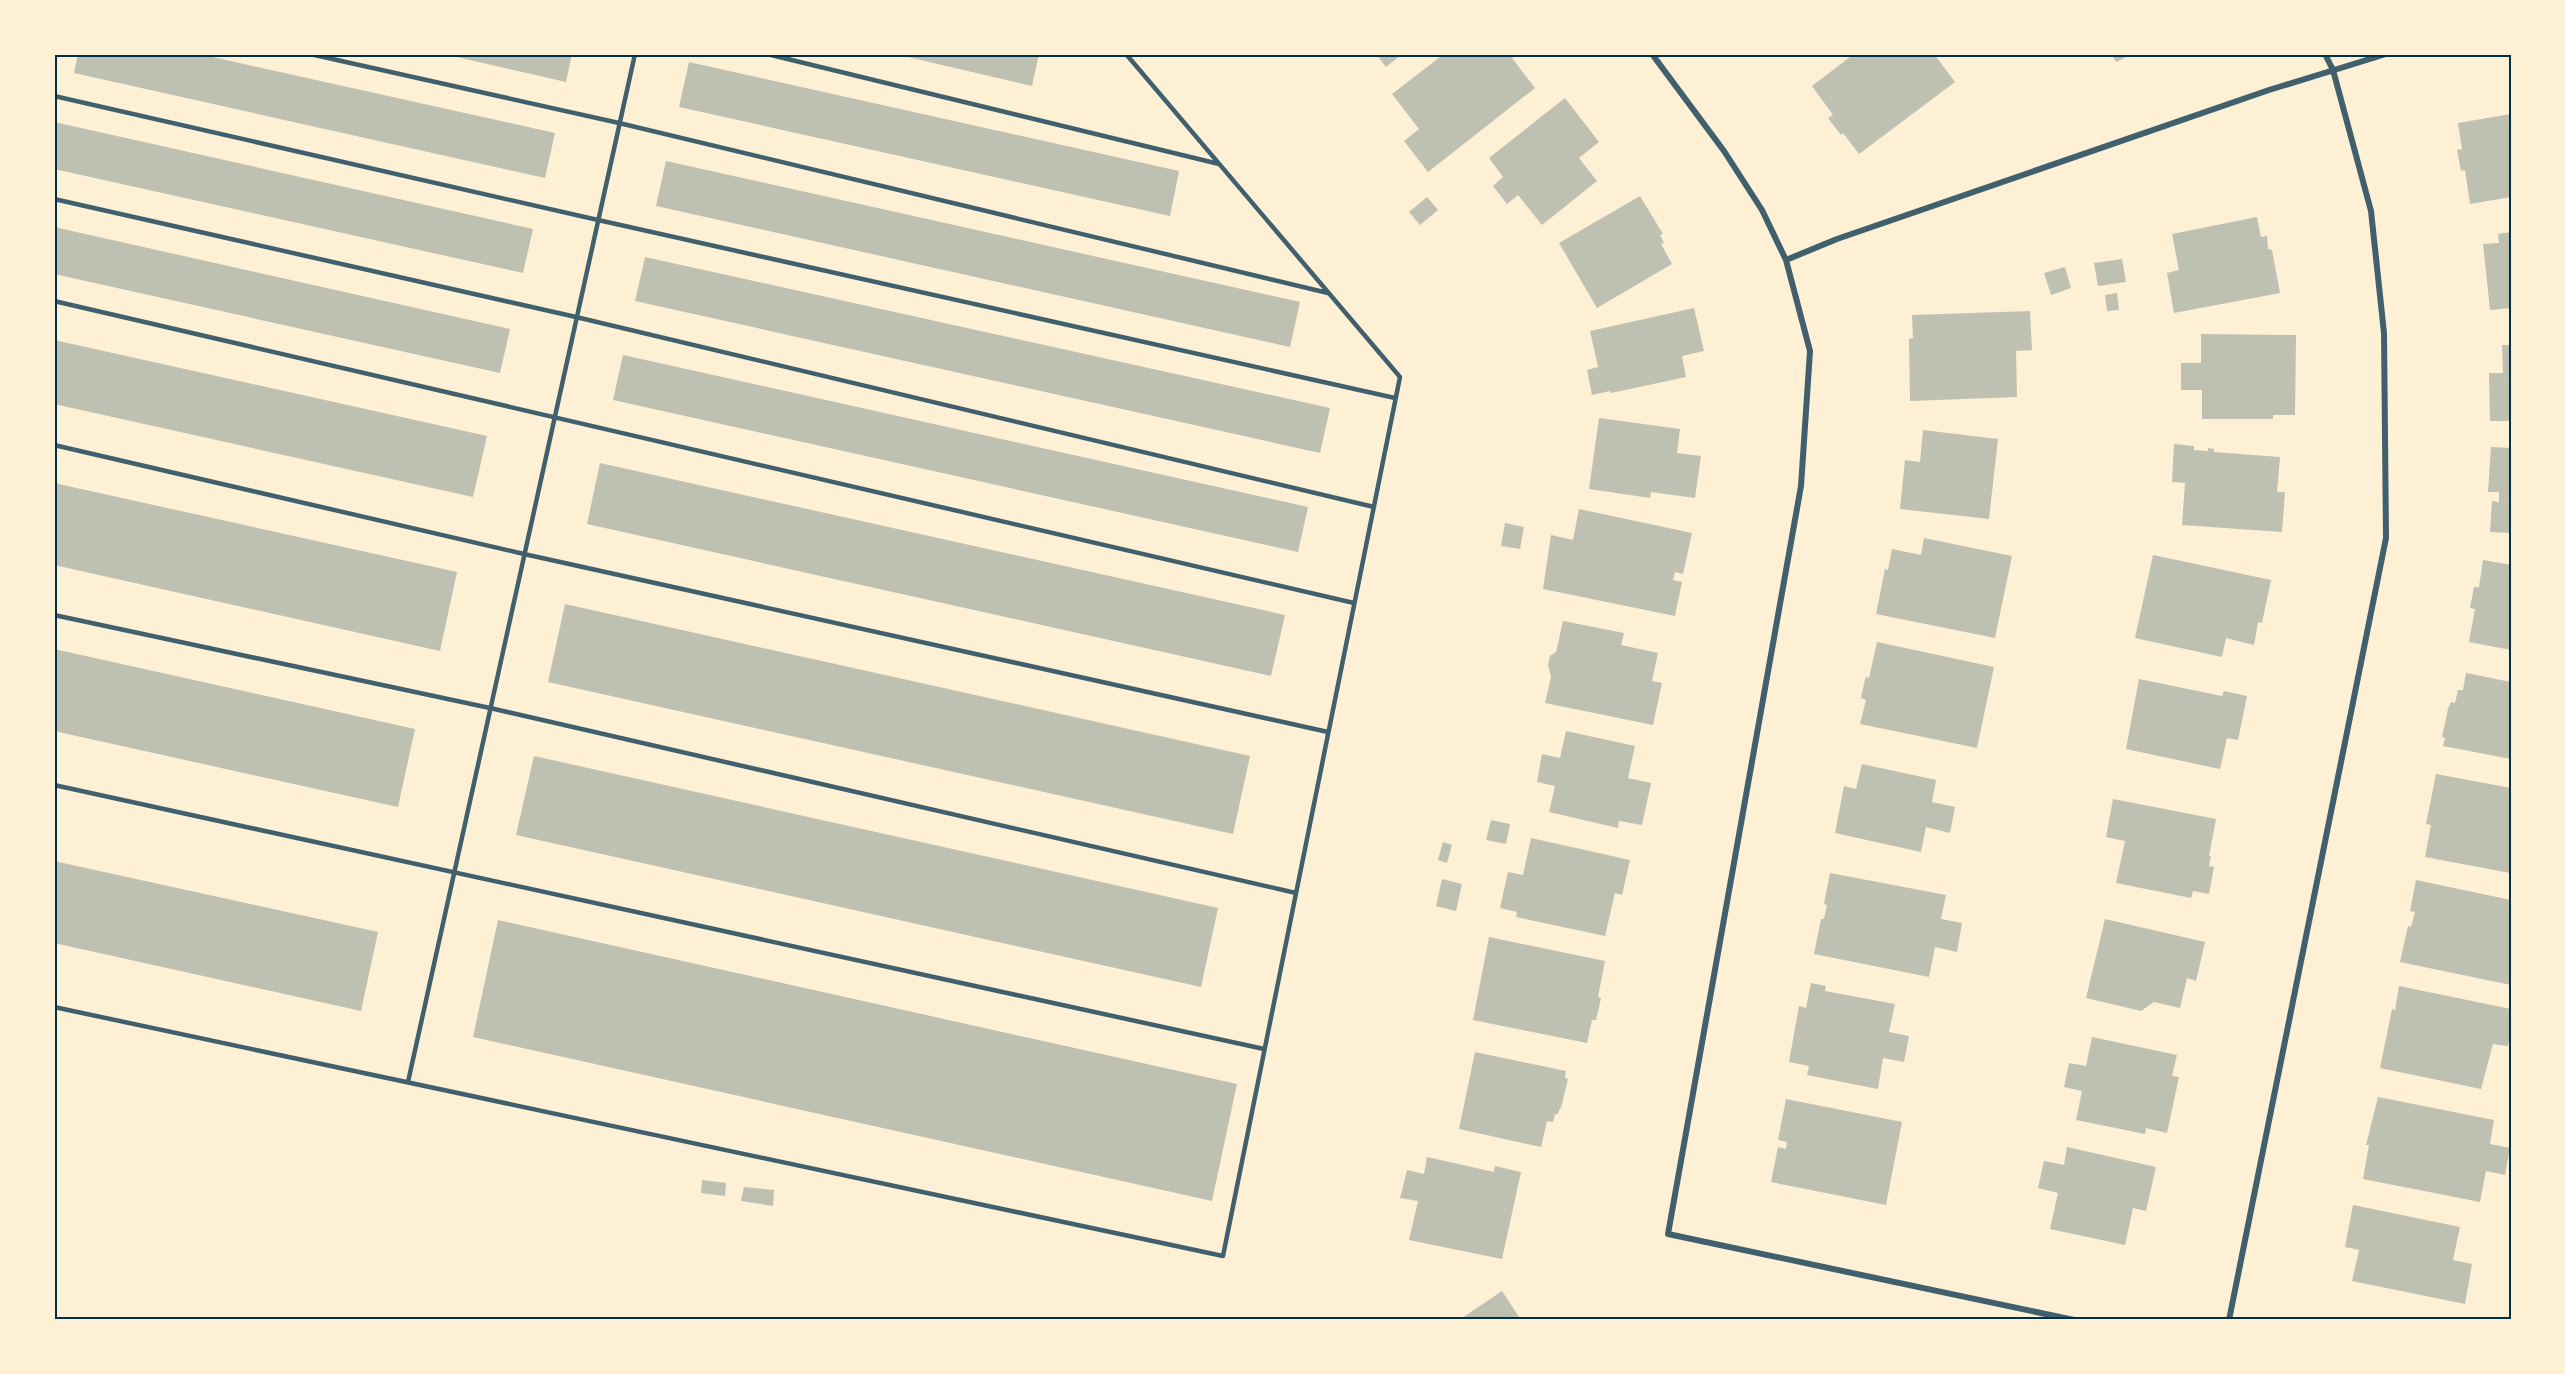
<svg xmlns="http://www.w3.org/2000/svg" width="2565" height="1374" viewBox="0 0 2565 1374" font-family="'Roboto Condensed',sans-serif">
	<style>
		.building { fill: #bec0b2 }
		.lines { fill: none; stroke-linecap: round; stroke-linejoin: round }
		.service { stroke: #3f606c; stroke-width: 4.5 }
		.minor { stroke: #3f606c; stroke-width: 6 }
		.neatline { fill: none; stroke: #003049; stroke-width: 2 }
	</style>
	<rect width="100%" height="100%" fill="#fdf0d5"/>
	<!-- building -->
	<path class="building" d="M78 54H199L555 133 545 178 74 73Z
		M444 54H572L566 82Z
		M895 54H1039L1032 86Z
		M1376 54H1402L1386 67Z
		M1444 54H1518L1512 58 1535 88 1428 172 1404 141 1419 129 1392 94Z
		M1854 54H1934L1955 82 1859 154 1843 133 1841 135 1828 118 1833 115 1812 86Z
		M2112 54H2132L2116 62Z
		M689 62 1179 171 1170 216 679 107Z
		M1565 98 1599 142 1579 158 1597 181 1542 225 1518 195 1507 204 1493 186 1503 177 1489 158Z
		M2511 114V197L2470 204 2465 170 2461 171 2457 150 2462 149 2458 123Z
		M54 122 533 229 523 273 54 169Z
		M666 161 1300 302 1290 347 656 206Z
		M1640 196 1663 234 1660 235 1664 243 1661 244 1672 264 1597 308 1559 243Z
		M1427 197 1438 210 1420 225 1409 212Z
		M2257 217 2261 237 2267 236 2268 249 2272 250 2280 293 2174 313 2167 273 2179 270 2172 234Z
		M54 227 510 329 500 373 54 274Z
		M2511 232V308L2490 310 2483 244 2499 243 2498 234Z
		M645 257 1330 408 1320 453 635 301Z
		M2122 259 2126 282 2098 286 2094 263Z
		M2065 267 2071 288 2051 295 2044 273Z
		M2117 293 2119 310 2107 311 2105 295Z
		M1694 308 1704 351 1682 356 1686 377 1611 393 1610 391 1592 395 1587 370 1598 367 1590 331Z
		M2030 311 2032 350 2016 351 2017 397 1910 401 1909 339 1913 338 1912 315Z
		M2201 334 2296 335 2295 415H2273V419H2202V390H2181V363H2201Z
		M54 340 487 436 473 497 54 404Z
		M2502 345H2511V421H2490L2489 373H2503Z
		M623 355 1308 507 1298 552 613 400Z
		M1599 418 1680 429 1677 453 1701 456 1695 498 1651 492 1650 498 1589 489Z
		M1923 430 1998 439 1989 519 1900 509 1905 460 1920 462Z
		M2174 444 2194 446V450L2208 451V448L2214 449V452L2280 457 2277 492H2285L2282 532 2182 525 2185 483 2172 482Z
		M2491 447 2511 448V533L2490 532 2492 501 2499 502V492H2488Z
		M600 463 1285 615 1271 676 587 524Z
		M54 483 457 572 440 651 54 565Z
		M1579 509 1692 533 1683 574 1675 572 1673 580 1682 582 1675 616 1543 589 1551 535 1573 540Z
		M1505 523 1524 527 1520 549 1501 546Z
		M1924 538 2012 556 1995 638 1876 614 1885 569 1888 570 1892 549 1921 555Z
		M2153 555 2271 580 2262 623 2258 622 2254 645 2226 638 2222 657 2135 638Z
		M2483 560 2511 565V650L2469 642 2475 609 2470 608 2474 587H2479Z
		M565 604 1250 756 1233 834 548 682Z
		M1563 621 1624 633 1621 645 1658 653 1652 681 1662 683 1653 725 1545 703 1551 677 1548 665 1550 656 1556 652Z
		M1877 642 1994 667 1977 748 1860 724 1866 700 1861 698 1865 679 1866 677 1869 678Z
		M54 649 415 729 398 807 54 731Z
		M2466 673 2511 682V759L2443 746 2445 738 2442 737 2448 709 2451 702 2455 703 2458 690H2463Z
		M2139 679 2222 696 2224 691 2247 696 2238 740 2227 738 2220 769 2126 749Z
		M1566 731 1635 746 1628 778 1651 783 1642 825 1619 821 1618 828 1549 812 1555 786 1537 782 1542 754 1560 758Z
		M534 756 1218 908 1201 987 516 835Z
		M1862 764 1936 780 1932 802 1955 807 1950 833 1926 827 1921 852 1835 833 1844 786 1856 789Z
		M2436 774 2511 788 2510 873 2425 857 2431 825 2426 824Z
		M2113 799 2216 819 2209 856H2211L2209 866 2214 867 2209 894 2193 891 2191 898 2116 883 2125 841 2106 837Z
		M1491 820 1510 824 1506 844 1486 840Z
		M1531 838 1630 860 1622 895 1615 893 1605 936 1516 917 1517 912 1500 908 1508 872 1523 875Z
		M1443 842 1452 845 1447 863 1438 860Z
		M54 861 378 932 361 1011 54 943Z
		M1830 873 1946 895 1941 919 1962 923 1957 952 1935 947 1929 977 1814 954 1821 919H1824L1827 905 1824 904Z
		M1442 879 1462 884 1456 911 1436 906Z
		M2416 880 2511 900V985L2400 962 2408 926 2411 927 2415 912 2410 911Z
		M2105 919 2205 942 2196 981 2187 978 2180 1008 2154 1002 2141 1011 2086 998Z
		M498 920 1237 1084 1212 1201 473 1037Z
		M1489 937 1605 961 1598 997 1601 998 1596 1020H1592L1587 1043 1473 1020Z
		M1811 983 1826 986 1825 991 1895 1004 1889 1032 1909 1036 1904 1062 1883 1058 1878 1089 1807 1075 1809 1066 1789 1062 1799 1006 1806 1008Z
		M2399 986 2511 1009V1030L2508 1046 2493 1044 2481 1089 2380 1068 2392 1009 2395 1010Z
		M2092 1037 2177 1055 2172 1076 2179 1077 2167 1133 2146 1128 2145 1134 2076 1120 2082 1091 2064 1087 2069 1063 2086 1066Z
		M1475 1052 1566 1071 1565 1078 1568 1079 1561 1108H1560L1558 1114H1555L1553 1122 1547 1121 1541 1147 1459 1129Z
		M2378 1097 2494 1120 2490 1144 2510 1148 2505 1175 2486 1171 2480 1202 2363 1179 2369 1145H2366Z
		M1786 1099 1902 1122 1886 1205 1771 1182 1778 1147 1786 1149 1787 1142 1778 1140Z
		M2067 1147 2156 1167 2146 1211 2133 1208 2125 1245 2050 1229 2058 1193 2038 1188 2044 1161 2064 1165Z
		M1427 1157 1494 1172 1495 1166 1521 1172 1502 1259 1409 1240 1418 1201 1400 1198 1407 1170 1424 1174Z
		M702 1180 726 1183 725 1196 701 1193Z
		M744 1187 774 1190 773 1206 741 1201Z
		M2353 1205 2460 1227 2453 1260 2472 1264 2465 1304 2352 1281 2359 1250 2345 1247Z
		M1502 1291 1521 1320H1459Z"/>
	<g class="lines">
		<!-- service -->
		<path class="service" d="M310 54 619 123 1328 293
			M767 54 1219 164
			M54 96 598 220 1395 398
			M54 199 576 317 1374 507
			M54 301 1354 603
			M54 445 524 554 1328 732
			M54 615 490 708 1296 893
			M54 785 1264 1049
			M54 1007 1223 1256 1400 377 1126 54
			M408 1082 635 54"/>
		<!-- minor -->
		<path class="minor" d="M1652 54 1724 151 1762 210 1786 260 1810 351 1801 486 1668 1234 2074 1320
			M1786 260 1837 239 2269 90 2386 54
			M2229 1320 2386 538 2384 333 2371 211 2333 70 2325 54"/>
	</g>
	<!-- border -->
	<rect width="2565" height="1374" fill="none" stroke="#fdf0d5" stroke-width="111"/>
	<rect x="56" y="56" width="2454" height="1262" class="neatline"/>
</svg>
